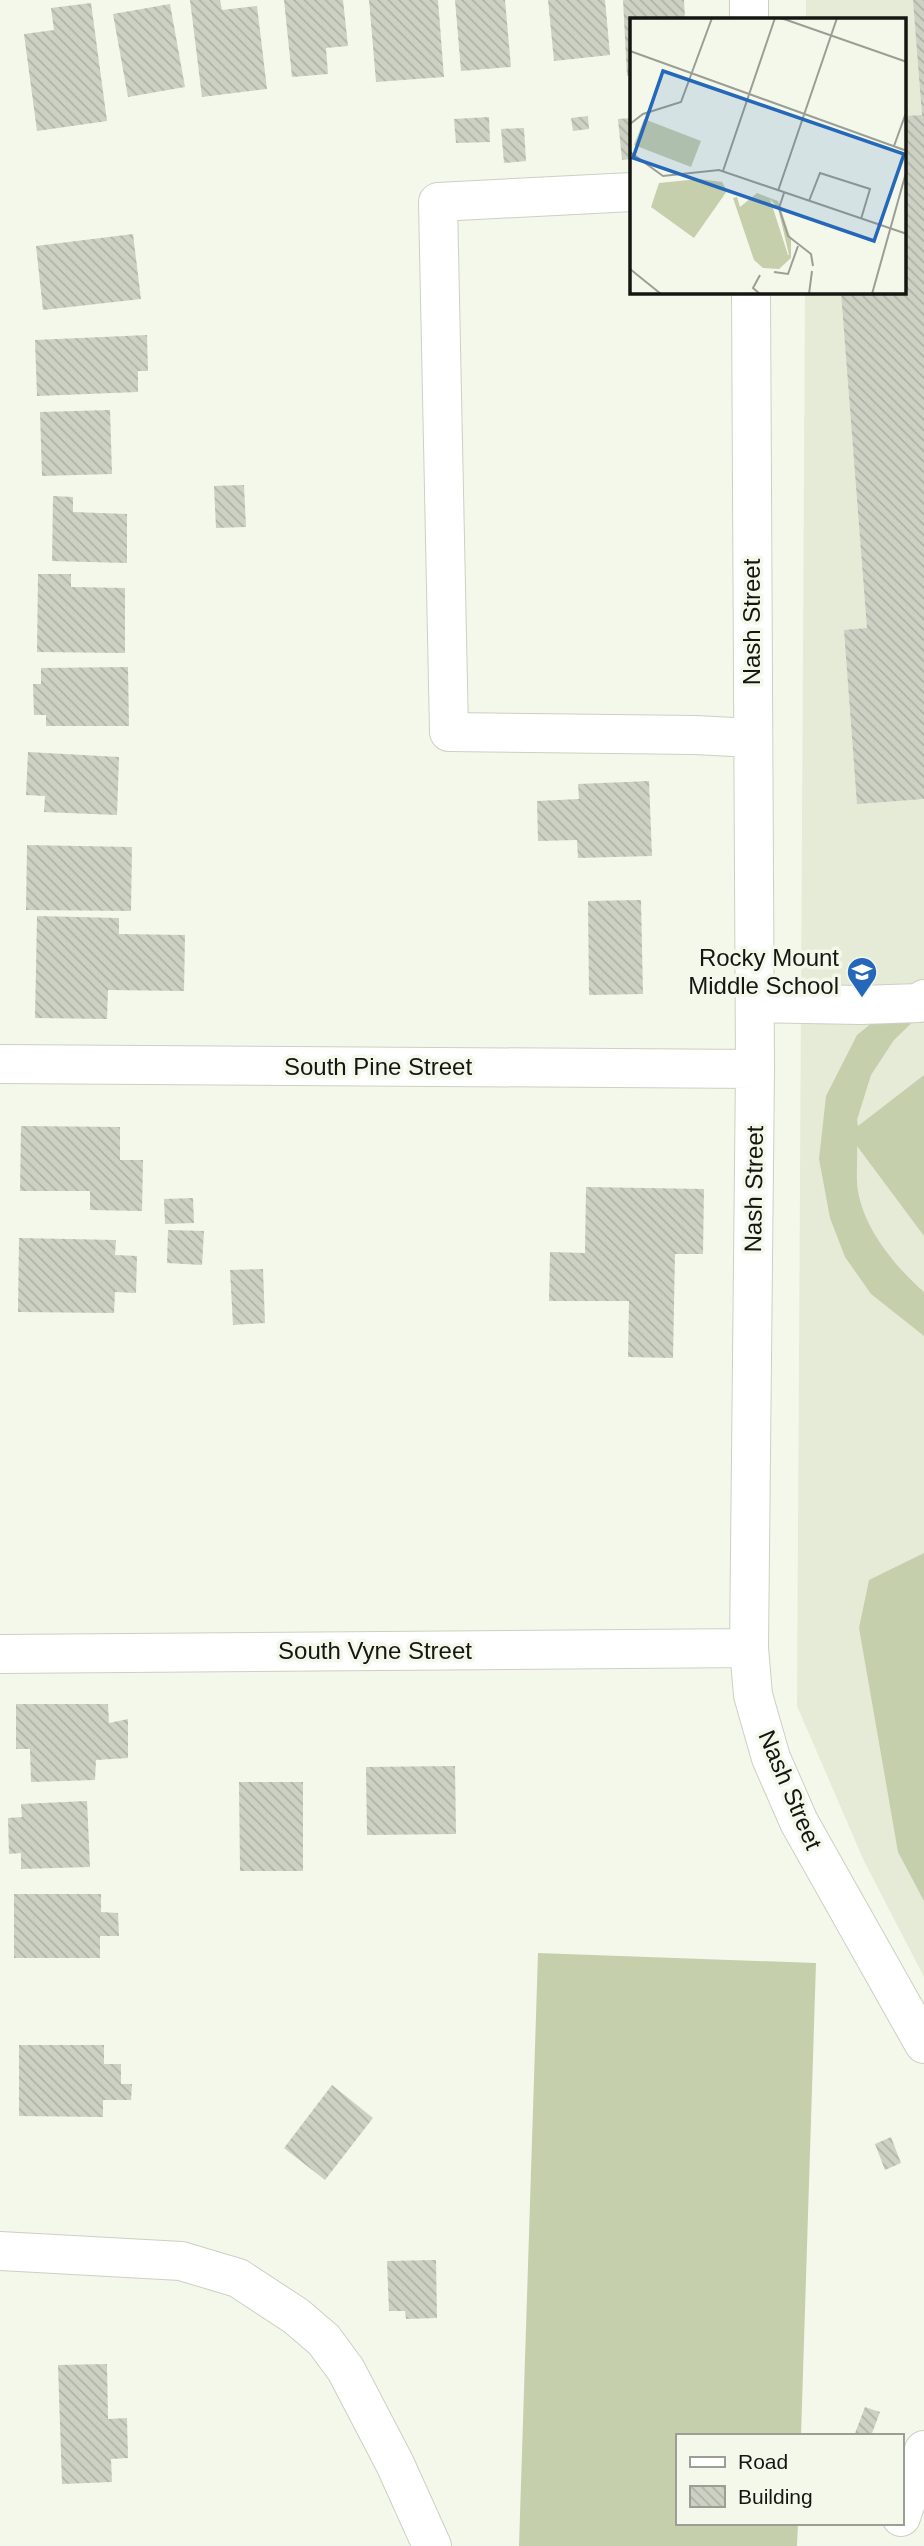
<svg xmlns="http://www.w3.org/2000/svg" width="924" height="2546" viewBox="0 0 924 2546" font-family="Arial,sans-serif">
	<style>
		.built { fill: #e6ebd7 }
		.grass { fill: #c6cfac }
		.building { fill: url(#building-back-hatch) }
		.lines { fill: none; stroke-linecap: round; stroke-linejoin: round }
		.minor-casing { stroke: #ccd0c3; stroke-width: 40 }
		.minor { stroke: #fff; stroke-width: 38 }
		.labels { text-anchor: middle; stroke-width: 7; stroke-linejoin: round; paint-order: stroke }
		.street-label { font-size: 24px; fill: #151612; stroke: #f4f8eb }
		.poi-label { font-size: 24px; fill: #151612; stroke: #f4f8eb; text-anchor: end }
		.inset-road { fill: none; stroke: #9b9e94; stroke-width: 2 }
		.view { fill: #2567b8; fill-opacity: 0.15; stroke: #2567b8; stroke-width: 3.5 }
		.inset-edge { fill: none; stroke: #151612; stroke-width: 3.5 }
	</style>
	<defs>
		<pattern id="building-back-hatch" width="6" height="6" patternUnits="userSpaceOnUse" patternTransform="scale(1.75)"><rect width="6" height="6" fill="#cdd1c4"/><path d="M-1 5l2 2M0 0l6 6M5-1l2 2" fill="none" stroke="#afb3a7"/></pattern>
	</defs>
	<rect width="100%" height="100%" fill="#f4f8eb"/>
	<!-- built -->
	<path class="built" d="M806 0H924V1977L864 1861 797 1706 805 292H905V19H806Z"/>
	<!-- grass -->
	<path class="grass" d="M924 981 921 1014 894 1040 871 1075 857 1120 858 1126 924 1075V1236L857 1146C858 1162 855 1181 859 1196 867 1233 897 1268 924 1292V1336L871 1294 845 1257 830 1218 819 1159 826 1096 857 1035Z
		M924 1553V1901L898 1852 859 1628 869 1580Z
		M538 1953 816 1963 801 2436H677V2523H798L797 2546H519Z"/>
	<!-- building -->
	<path class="building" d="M190 0H220L222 10 257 6 267 89 202 97Z
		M284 0H343L348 46 326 48 328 74 292 77Z
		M369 0H438L444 77 376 82Z
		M455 0H505L511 67 461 71Z
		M548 0H605L610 55 554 61Z
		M623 0H684L685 19H632V76H627Z
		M913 0H924V799L857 804 844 630 867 628 841 292H905V116L922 115Z
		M91 3 107 121 37 131 24 34 54 30 51 8Z
		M170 4 185 87 128 97 113 14Z
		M588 116 589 129 573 131 571 118Z
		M489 117 490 142 456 143 454 119Z
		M632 118V159L622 160 618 119Z
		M524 128 526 161 504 163 501 129Z
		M133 234 141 299 43 310 36 246Z
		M147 335 148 371H138V392L37 396 35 340Z
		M110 410 112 474 42 476 40 412Z
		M244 485 246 527 216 528 214 486Z
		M53 496 73 497V512L127 514V563L52 561Z
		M38 574H71V587L125 588V653L37 652Z
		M128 667 129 726H46V715H34L33 684H41V668Z
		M28 752 119 757 117 815 44 812 45 796 26 795Z
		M649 781 652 856 578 858 577 840 538 841 537 801 579 799 578 784Z
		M27 845 132 847 131 911 26 910Z
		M641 900 643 994 589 995 588 901Z
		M37 916 119 918V934L185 935 184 991 108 990 107 1019 35 1018Z
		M21 1126 120 1127V1160H143L142 1211 90 1210V1191H20Z
		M586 1187 704 1189 703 1254H675L673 1358 628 1357 629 1301H549L550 1252 585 1253Z
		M193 1198 194 1223 165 1224 164 1199Z
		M168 1230 204 1231 202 1265 167 1263Z
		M19 1238 116 1240 115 1255 137 1256 136 1293 115 1292 114 1313 18 1312Z
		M263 1269 265 1323 233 1325 230 1270Z
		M16 1704H108L109 1723 128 1719V1758L96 1760 95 1780 31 1782 30 1749H16Z
		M455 1766 456 1834 367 1835 366 1767Z
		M239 1782H303V1871H240Z
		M87 1801 90 1867 21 1869V1853L9 1854 8 1818 22 1817 21 1804Z
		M14 1894H101V1912L118 1913 119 1936H100V1958H14Z
		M19 2045H104V2064H121V2084H132L131 2100H103V2117L19 2116Z
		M332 2085 373 2118 325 2180 284 2148Z
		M891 2137 901 2163 885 2170 875 2144Z
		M436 2260 437 2318 406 2319 405 2311H389L387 2261Z
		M107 2364 108 2419 127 2418 128 2458 111 2459 112 2482 62 2484 58 2365Z
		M865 2407 880 2412 871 2436H854Z"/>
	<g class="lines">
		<!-- minor casing -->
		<g class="minor-casing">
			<path id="minor" d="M749 0V19
				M632 192 438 202 449 732 695 735 753 738
				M751 292 755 1069 749 1648 753 1695 771 1758 799 1822 924 2044
				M755 1003 861 1005 919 1003 924 999
				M0 1064 755 1069
				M0 1654 749 1648
				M0 2251 181 2261 238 2278 296 2316 324 2340 346 2370 395 2464 432 2546
				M901 2517 924 2450"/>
		</g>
		<!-- minor -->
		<use href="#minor" class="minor"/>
	</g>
	<!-- icons -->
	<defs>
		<g id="school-pin" transform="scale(1.575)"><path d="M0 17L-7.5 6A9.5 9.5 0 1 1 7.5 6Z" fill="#2567b8" stroke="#f4f8eb"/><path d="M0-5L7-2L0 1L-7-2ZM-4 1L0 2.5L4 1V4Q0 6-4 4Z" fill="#fff"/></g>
	</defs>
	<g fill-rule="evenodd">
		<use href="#school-pin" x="862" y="972"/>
	</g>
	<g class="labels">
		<!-- street labels -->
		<g class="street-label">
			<text transform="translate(752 622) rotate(-90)" y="8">Nash Street</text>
			<text x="378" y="1075">South Pine Street</text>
			<text transform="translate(754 1189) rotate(-89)" y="8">Nash Street</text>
			<text x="375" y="1659">South Vyne Street</text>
			<text transform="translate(790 1790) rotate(67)" y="8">Nash Street</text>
		</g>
		<!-- poi labels -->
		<g class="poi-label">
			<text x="839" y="966">Rocky Mount<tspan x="839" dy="28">Middle School</tspan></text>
		</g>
	</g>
	<!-- overview -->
	<g transform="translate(630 18)">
		<rect width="276" height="276" fill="#f4f8eb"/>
		<path d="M14 101 71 123 61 149 4 127ZM69 161 92 164 97 173 64 220 21 189 29 165ZM127 175 148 183 161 221V240L149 251 133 250 124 242 103 180 107 179 110 189ZM140 181 148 190 159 237H158Z" fill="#c6cfac" fill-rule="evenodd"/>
		<path class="inset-road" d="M151 0 277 44M0 33 277 133M0 106 13 96 51 84 82 0M264 128 277 92M0 134 33 158 89 152 277 216M93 153 145 0M148 173 207 0M154 175 149 190 158 218 181 236 183 248M179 183 190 155 240 171 231 201M0 251 31 276M144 254 158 256 168 228M130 257 123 270 130 276M179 276 182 253M242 276 277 151"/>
		<path class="view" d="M33 53 274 136 244 223 3 140Z"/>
		<rect width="276" height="276" class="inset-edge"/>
	</g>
	<!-- legend -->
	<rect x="676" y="2434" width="228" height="91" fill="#f4f8eb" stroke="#9b9e94" stroke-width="2"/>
	<rect x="690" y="2457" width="35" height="10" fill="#ffffff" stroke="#9b9e94" stroke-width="2"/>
	<text x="738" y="2469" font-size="21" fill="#151612">Road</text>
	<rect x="690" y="2486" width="35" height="21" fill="url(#building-back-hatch)" stroke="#9b9e94" stroke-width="2"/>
	<text x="738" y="2504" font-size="21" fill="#151612">Building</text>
</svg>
